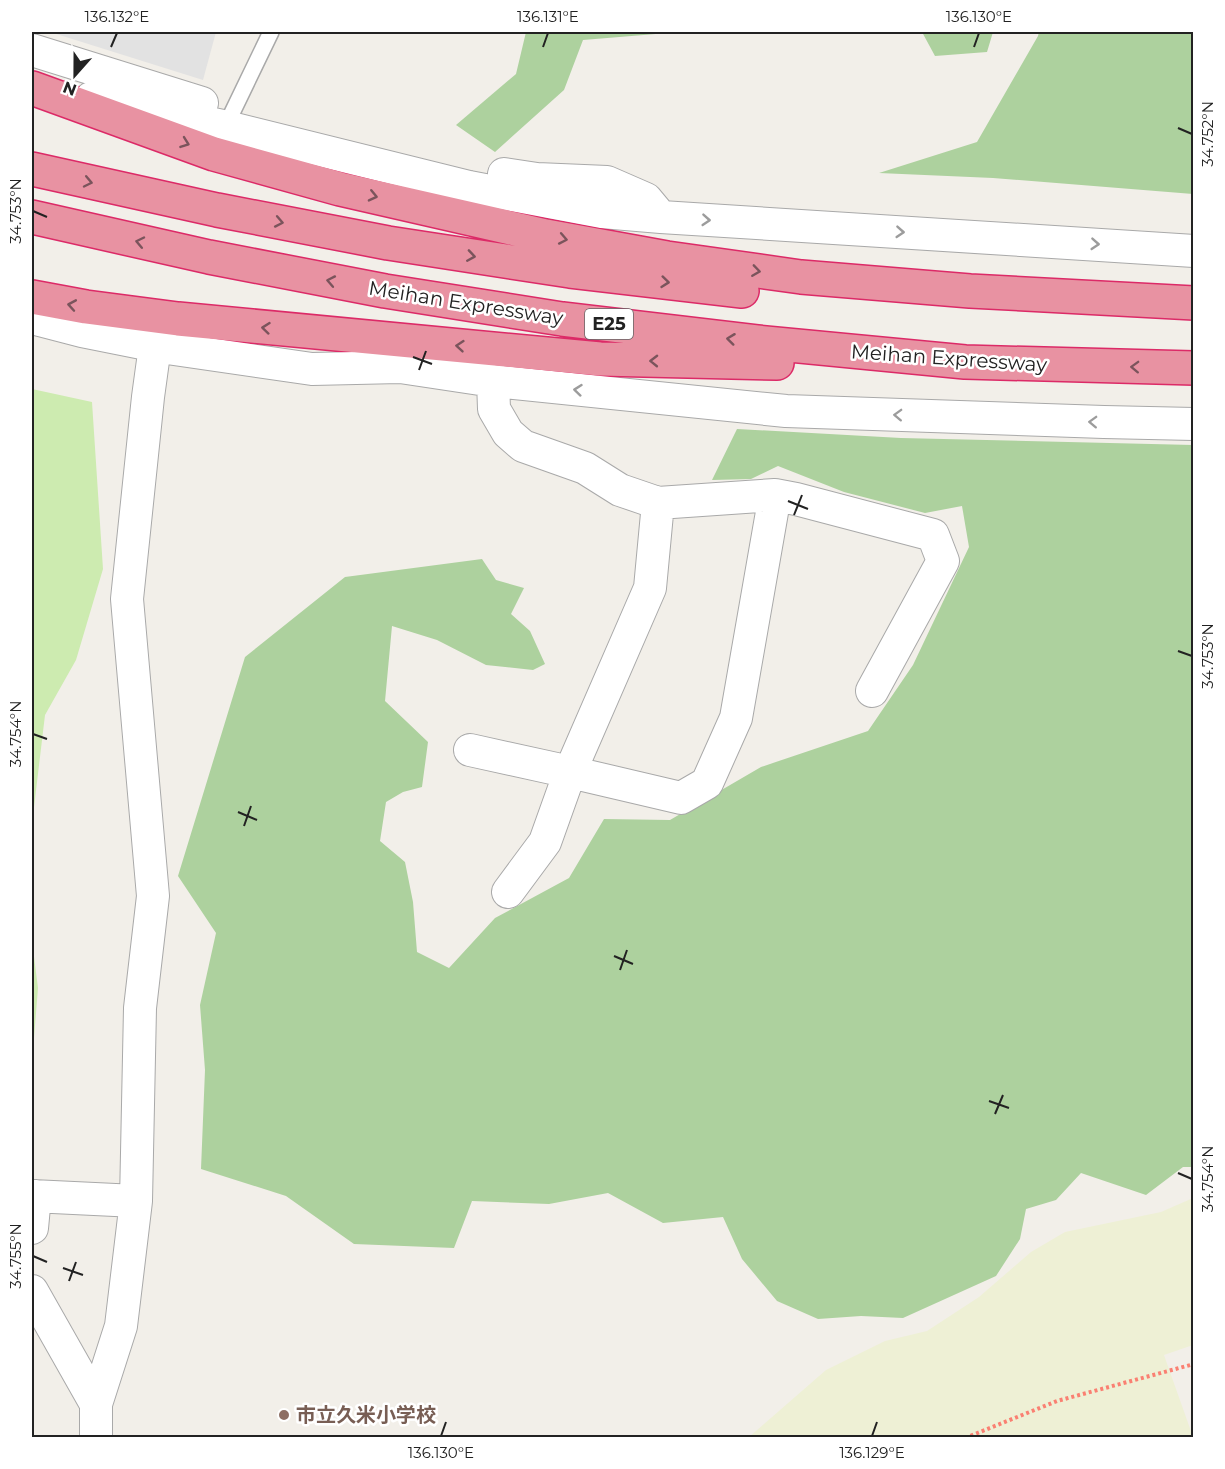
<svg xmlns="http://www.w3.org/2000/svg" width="1225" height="1469" viewBox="0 0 1225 1469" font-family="Montserrat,'Noto Sans JP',sans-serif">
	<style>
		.farmland { fill: #eef0d5 }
		.grass { fill: #cdebb0 }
		.forest { fill: #add19e }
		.parking { fill: #e2e2e2 }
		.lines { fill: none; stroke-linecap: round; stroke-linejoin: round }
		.service-casing { stroke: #a9a9a9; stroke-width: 18 }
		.minor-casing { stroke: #a9a9a9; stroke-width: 34 }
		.motorway-casing { stroke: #dc2a67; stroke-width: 36 }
		.path { stroke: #fa8072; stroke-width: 4; stroke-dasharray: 3 3; stroke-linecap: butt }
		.service { stroke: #fff; stroke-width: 15 }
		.minor { stroke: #fff; stroke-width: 32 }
		.motorway { stroke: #e892a2; stroke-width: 33 }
		.oneway { stroke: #7b545c }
		.oneway2 { stroke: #9c9c9c }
		.ticks { fill: none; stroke: #222; stroke-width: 2 }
		.education-dot { fill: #8d6e63; stroke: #fff; stroke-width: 2 }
		.labels { text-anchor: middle; stroke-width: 5; stroke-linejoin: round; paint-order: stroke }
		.shield { fill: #fff; stroke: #646464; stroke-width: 1.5 }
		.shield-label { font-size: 18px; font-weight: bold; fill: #222 }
		.street-label { font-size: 20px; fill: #222; stroke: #fff }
		.education-label { font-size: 20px; font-weight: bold; fill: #785e54; stroke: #fff; text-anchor: start }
		.neatline { fill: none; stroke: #222; stroke-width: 2 }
		.ticks-label { font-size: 15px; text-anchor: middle; fill: #222 }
	</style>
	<rect width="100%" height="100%" fill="#f2efe9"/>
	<!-- farmland -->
	<path class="farmland" d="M1193 1198V1345L1164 1355 1193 1437H749L826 1370 885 1341 927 1331 979 1297 1031 1252 1065 1232 1161 1212Z"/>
	<!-- grass -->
	<path class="grass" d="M32 389 92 402 103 569 76 660 45 715 32 824Z
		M32 941 38 988 32 1063Z"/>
	<!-- forest -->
	<path class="forest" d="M526 32H680L583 40 564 90 495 152 456 125 516 74Z
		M922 32H993L987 52 935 56Z
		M1039 32H1193V194L993 178 879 173 977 142 1038 36Z
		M737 429 901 438 1193 445V1167H1183L1146 1195 1081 1173 1056 1200 1026 1209 1020 1239 996 1276 903 1318 861 1316 818 1319 777 1301 742 1259 723 1217 663 1223 608 1193 549 1204 472 1201 454 1248 354 1244 286 1196 201 1169 205 1070 200 1005 216 933 178 876 245 657 345 577 482 559 496 580 524 588 511 614 530 631 545 664 533 670 486 665 437 640 392 626 385 701 428 742 422 787 403 792 386 802 380 841 405 862 413 902 417 952 449 968 495 918 569 878 604 819 670 820 761 767 868 731 913 665 969 547 962 506 925 513 844 492 778 466 751 479 712 480Z"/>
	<!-- parking -->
	<path class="parking" d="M50 32H216L203 80Z"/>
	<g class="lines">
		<!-- service casing -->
		<g class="service-casing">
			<path id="service" d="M232 113 271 32"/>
		</g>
		<!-- minor casing -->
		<g class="minor-casing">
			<path id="minor" d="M32 50 202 103
				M91 98 227 127 469 187 602 212 661 217 1194 251
				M504 174 537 179 607 182 646 199 661 217
				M32 318 82 331 167 348 312 369 400 367 493 381 786 411 1104 422 1194 424
				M493 381 494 409 508 433 523 446 585 468 620 490 658 503 775 495 796 499 933 535 943 561 872 691
				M658 503 650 588 570 772 681 798 707 783 736 718 775 495
				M470 750 570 772 545 842 508 892
				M32 1196 136 1201
				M32 1228 35 1196
				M32 1291 96 1404
				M96 1438V1404L121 1326 136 1201 140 1008 153 896 127 599 148 397 155 346"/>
		</g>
		<!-- motorway casing -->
		<g class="motorway-casing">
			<path id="motorway" d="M32 88 214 154 340 189 546 236 667 258 801 277 970 291 1194 303
				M32 169 217 210 388 243 570 271 742 291
				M32 217 209 257 385 291 562 319 757 342 965 362 1194 368
				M32 297 86 307 178 319 600 359 777 363"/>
		</g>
		<!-- path -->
		<path class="path" d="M965 1438 1057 1401 1194 1364"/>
		<!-- service -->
		<use href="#service" class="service"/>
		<!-- minor -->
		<use href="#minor" class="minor"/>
		<!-- motorway -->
		<use href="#motorway" class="motorway"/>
	</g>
	<!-- one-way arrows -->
	<defs><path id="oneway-chevron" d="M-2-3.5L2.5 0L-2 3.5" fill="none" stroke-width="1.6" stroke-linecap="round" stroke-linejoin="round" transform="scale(1.5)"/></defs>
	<g class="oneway">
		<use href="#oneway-chevron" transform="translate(185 143) rotate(20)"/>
		<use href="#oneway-chevron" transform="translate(88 182) rotate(12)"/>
		<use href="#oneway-chevron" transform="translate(373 196) rotate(13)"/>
		<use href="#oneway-chevron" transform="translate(279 222) rotate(11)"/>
		<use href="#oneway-chevron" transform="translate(563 239) rotate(11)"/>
		<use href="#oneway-chevron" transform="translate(140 242) rotate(-168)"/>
		<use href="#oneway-chevron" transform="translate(471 256) rotate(9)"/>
		<use href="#oneway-chevron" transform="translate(756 271) rotate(8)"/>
		<use href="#oneway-chevron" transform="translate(331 281) rotate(-169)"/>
		<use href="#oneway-chevron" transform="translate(665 282) rotate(6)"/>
		<use href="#oneway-chevron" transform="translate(72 305) rotate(-170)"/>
		<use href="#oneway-chevron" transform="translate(266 328) rotate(-174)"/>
		<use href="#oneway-chevron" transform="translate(731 339) rotate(-173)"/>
		<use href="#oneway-chevron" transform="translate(460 346) rotate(-175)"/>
		<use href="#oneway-chevron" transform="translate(654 361) rotate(-179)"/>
		<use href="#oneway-chevron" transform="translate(1135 367) rotate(-178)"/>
	</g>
	<g class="oneway2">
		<use href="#oneway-chevron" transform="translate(706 220) rotate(4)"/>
		<use href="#oneway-chevron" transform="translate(900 232) rotate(4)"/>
		<use href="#oneway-chevron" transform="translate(1095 244) rotate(4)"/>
		<use href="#oneway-chevron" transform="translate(578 390) rotate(-174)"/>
		<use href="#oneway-chevron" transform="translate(898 415) rotate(-178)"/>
		<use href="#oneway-chevron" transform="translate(1093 422) rotate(-178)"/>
	</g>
	<!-- ticks -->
	<path class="ticks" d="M111 47 117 33M543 47 548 33M974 47 979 33M1178 128 1192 134M33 211 47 217M413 357 432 364M419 370 426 351M788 501 808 509M794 515 802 495M1178 651 1192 656M33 734 47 739M238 812 257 820M244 826 251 806M614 956 633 964M620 970 627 950M989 1101 1009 1108M995 1114 1003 1095M1178 1173 1192 1179M33 1256 47 1262M63 1268 83 1275M69 1281 76 1262M441 1436 446 1422M872 1436 877 1422"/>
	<!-- markers -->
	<circle class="education-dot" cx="284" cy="1415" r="6"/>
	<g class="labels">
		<!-- shield labels -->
		<rect class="shield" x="585" y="309" width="48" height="30" rx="4.5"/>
		<g class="shield-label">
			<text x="609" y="330">E25</text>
		</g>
		<!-- street labels -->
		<g class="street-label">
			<text transform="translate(466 303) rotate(9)" y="7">Meihan Expressway</text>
			<text transform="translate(949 358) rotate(4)" y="7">Meihan Expressway</text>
		</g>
		<!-- education labels -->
		<g class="education-label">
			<text x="296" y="1422">市立久米小学校</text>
		</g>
	</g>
	<!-- border -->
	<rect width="1225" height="1469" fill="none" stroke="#ffffff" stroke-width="66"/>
	<!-- north arrow -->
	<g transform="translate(75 75) rotate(201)" stroke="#ffffff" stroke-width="4.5" paint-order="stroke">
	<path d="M0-4.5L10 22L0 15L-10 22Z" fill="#222222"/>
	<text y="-9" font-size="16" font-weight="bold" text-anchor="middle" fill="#222222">N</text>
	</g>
	<rect x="33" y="33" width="1159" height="1403" class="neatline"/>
	<g class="ticks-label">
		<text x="117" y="22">136.132°E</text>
		<text x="548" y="22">136.131°E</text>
		<text x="979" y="22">136.130°E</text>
		<text transform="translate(1208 134) rotate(-90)" y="5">34.752°N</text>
		<text transform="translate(16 211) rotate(-90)" y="5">34.753°N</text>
		<text transform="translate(1208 656) rotate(-90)" y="5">34.753°N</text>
		<text transform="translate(16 734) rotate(-90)" y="5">34.754°N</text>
		<text transform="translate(1208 1179) rotate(-90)" y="5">34.754°N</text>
		<text transform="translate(16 1256) rotate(-90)" y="5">34.755°N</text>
		<text x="441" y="1458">136.130°E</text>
		<text x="872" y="1458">136.129°E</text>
	</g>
</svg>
